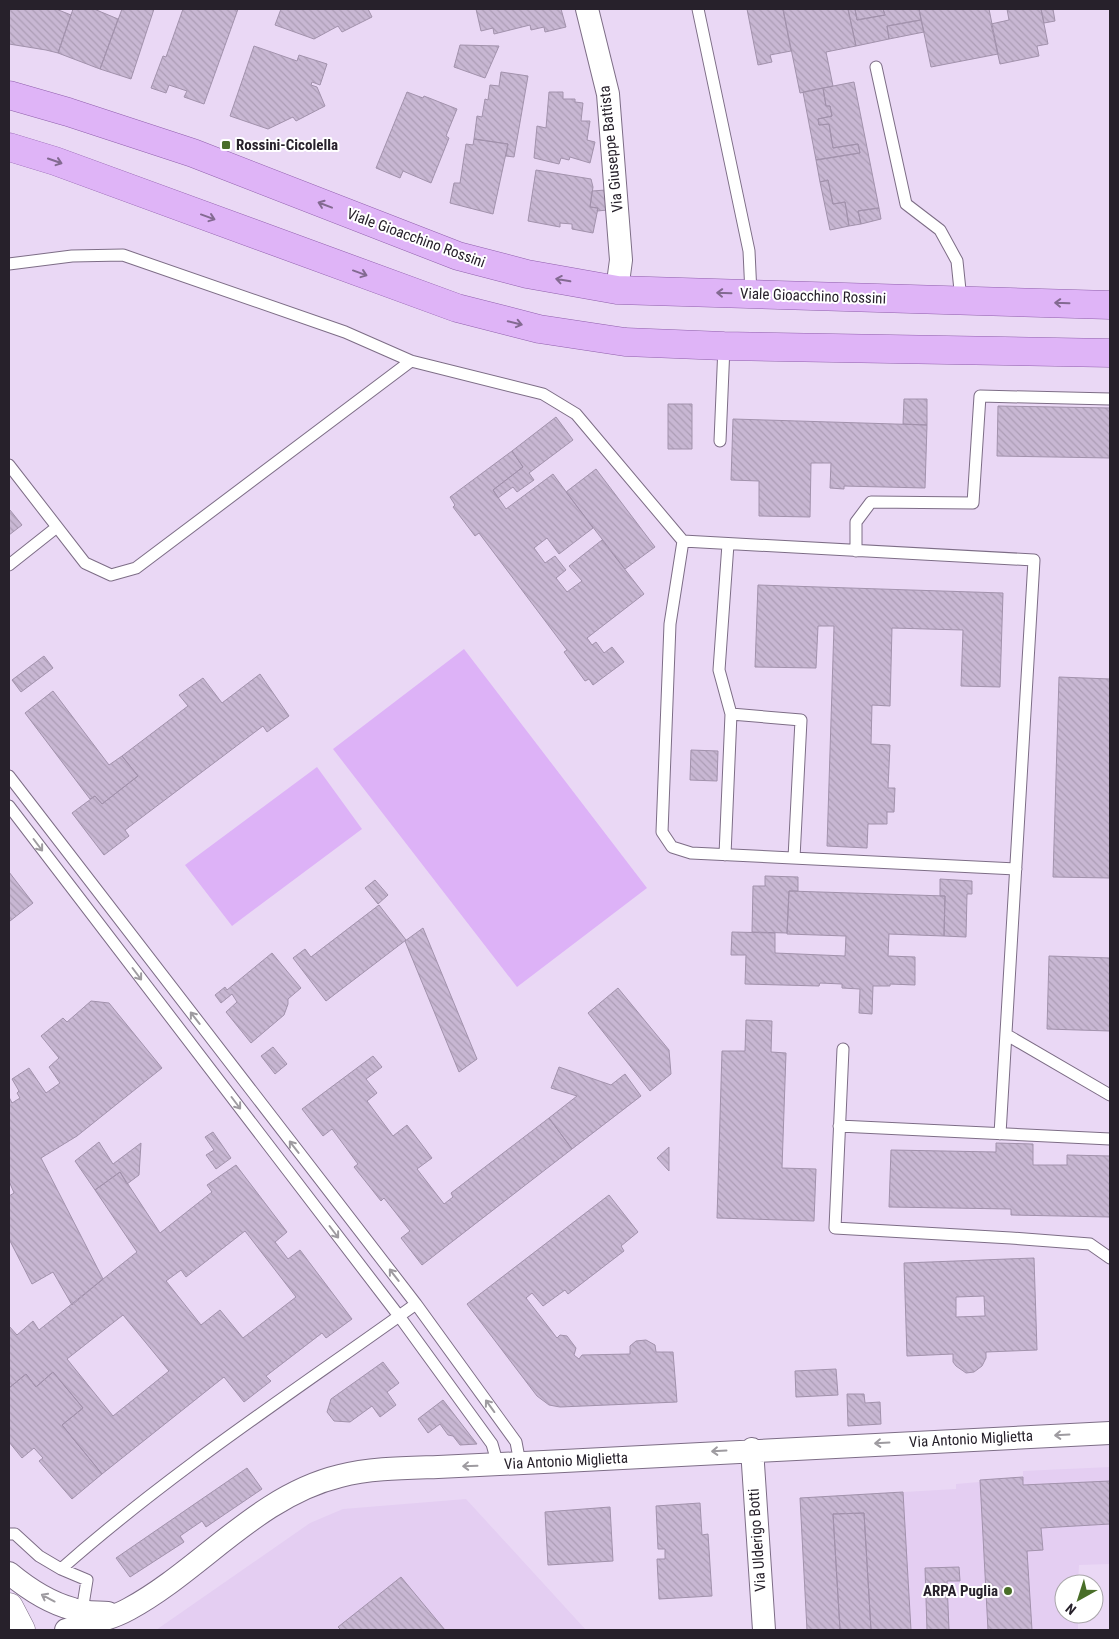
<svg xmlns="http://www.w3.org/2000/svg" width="1119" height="1639" viewBox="0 0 1119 1639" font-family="'Roboto Condensed',sans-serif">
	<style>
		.built { fill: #e4cef2 }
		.grass { fill: #ddb2f7 }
		.building { fill: url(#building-back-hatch); stroke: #a292ac; fill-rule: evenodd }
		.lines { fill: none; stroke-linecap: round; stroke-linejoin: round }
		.lane-casing { stroke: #7d6d86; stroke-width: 13 }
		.street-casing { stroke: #7d6d86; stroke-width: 24 }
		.secondary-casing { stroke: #7d6d86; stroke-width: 29 }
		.primary-casing { stroke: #9060ac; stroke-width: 29 }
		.lane { stroke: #fff; stroke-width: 11 }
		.street { stroke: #fff; stroke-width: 22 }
		.secondary { stroke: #fff; stroke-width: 28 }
		.primary { stroke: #dfb4f7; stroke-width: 28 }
		.oneway { stroke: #836a91 }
		.oneway2 { stroke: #9e9ba0 }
		.poi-dot { fill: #496e28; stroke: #fff; stroke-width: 2 }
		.labels { text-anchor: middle; stroke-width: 4; stroke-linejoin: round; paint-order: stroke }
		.poi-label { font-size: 15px; font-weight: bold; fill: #27212b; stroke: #fff; text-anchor: start }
		.street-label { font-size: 15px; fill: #27212b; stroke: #fff }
	</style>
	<defs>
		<pattern id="building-back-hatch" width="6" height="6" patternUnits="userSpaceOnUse" patternTransform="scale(1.25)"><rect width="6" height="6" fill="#c8b7d3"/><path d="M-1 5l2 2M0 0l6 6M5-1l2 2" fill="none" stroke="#ac9db5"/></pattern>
	</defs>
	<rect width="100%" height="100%" fill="#ead8f5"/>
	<!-- built -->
	<path class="built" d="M1110 1467V1564L1079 1565 1078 1584H1064V1614H1078V1630H807L800 1498 956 1489V1484L979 1482 980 1480 1023 1477V1471Z
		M466 1499 586 1630H156L310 1523 343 1509Z"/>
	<!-- grass -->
	<path class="grass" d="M464 649 647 888 517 987 333 749Z
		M317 767 362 829 232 926 185 865Z"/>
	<!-- building -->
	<path class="building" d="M13 9H56L71 15 58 53 46 50 9 44V10Z
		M73 9H94L118 19 100 69 58 53Z
		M122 9H154L131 79 100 69Z
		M183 9H238L204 104 184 97 187 91 169 85 166 93 151 88 163 56 166 57Z
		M281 9H368L372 17 342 32 338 26 314 39 275 25Z
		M476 9H561L566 27 545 32 544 27 531 30 530 25 494 34 493 28 481 31Z
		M747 9H783L791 51 770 55 772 62 758 65Z
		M783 9H848L856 46 826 52 833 86 800 93Z
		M848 9H855L857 20 885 15 883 9H919L921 20 887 26 889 39 856 46Z
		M855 9H883L885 15 857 20Z
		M919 9H989L998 54 931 67Z
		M1007 9H1041L1048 44 1037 46 1039 56 1000 64 991 24 1009 20Z
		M1041 9H1053L1055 21 1044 23Z
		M921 20 924 32 889 39 887 26Z
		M460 45 499 46 485 78 454 67Z
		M254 46 297 61 299 55 327 64 320 85 312 82 311 85 317 87 325 106 296 121 293 117 268 129 230 116Z
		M501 72 528 76 514 157 506 156 508 144 474 139 477 116 482 117 485 99 488 100 490 85 499 86Z
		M854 82 879 208 858 211 861 224 849 226 845 202 833 204 828 180 820 182 816 160 860 153 858 144 833 148 829 124 819 125 818 119 832 116 830 106H826L823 88Z
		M823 88 826 106H830L832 116 818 119 819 125 829 124 833 148 858 144 860 153 816 160 803 92Z
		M407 92 423 98 424 96 457 109 446 136 449 138 431 183 403 171 400 178 376 168Z
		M549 92H563V99H575V102L583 103 581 121H590L587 140 595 142 590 163 570 157 569 160 561 158 559 164 534 158 537 126 546 128Z
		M474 139 508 144 493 214 450 203 454 183H460L466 144 473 145Z
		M536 170 591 179 593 187 590 207 598 208 593 233 572 229V224L560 223V227L528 221Z
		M828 180 833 204 845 202 849 226 830 230 820 182Z
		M606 190 608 210 597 211 598 208 590 207 592 191Z
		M879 208 881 219 861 224 858 211Z
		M904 399H927V425L903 424Z
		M668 404H692V449H668Z
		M998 406 1110 408V458L997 456Z
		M556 417 573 440 529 473 534 480 517 492 513 487 498 498 493 490 523 467 512 451Z
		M733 419 927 425 925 488 844 486V489L830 488 831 463H811L810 517 759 516V481L731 480Z
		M512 451 523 467 493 490 506 509 553 474 593 528 559 554 547 538 534 548 545 563 555 556 566 570 556 578 567 592 582 581 569 566 602 540 644 594 587 638 592 645 596 642 604 653 612 647 624 662 593 685 589 679 585 681 564 652 567 650 479 533 475 536 453 507 455 505 450 497Z
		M596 469 655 547 625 569 566 492Z
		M10 510 22 525 9 535V511Z
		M758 585 1003 593 1000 687 961 686 963 630 892 628 890 706 872 705 871 744 890 745 888 788H895L894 812H887V824H868L867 848 827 846 834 626H818L816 668 755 667Z
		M44 656 53 668 21 692 12 680Z
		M260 674 289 716 267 732 263 726 125 830 129 836 104 855 72 813 95 796 102 804 138 776 122 756 188 706 179 695 203 678 222 703Z
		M1059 677 1110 679V878L1053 877Z
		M53 691 109 765 122 756 138 776 102 804 95 796 90 799 25 713Z
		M691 750 718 751 717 781 690 780Z
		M9 872 33 903 10 921 9 920Z
		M765 876 798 877V891H789L787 933 752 932 753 886H765Z
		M940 879 972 881V894H967L966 937 944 936 945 896H940Z
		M375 880 388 895 378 904 365 888Z
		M789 891 945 896 944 936 889 934 888 956 915 957V985L890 984V986H873L872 1014 859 1013 860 989 842 988V984L820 983 819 986 745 984 746 955H731L732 932 775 933V953L845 956 846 936 787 934Z
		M379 905 406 940 326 1001 293 958 305 949 311 957Z
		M423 928 477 1059 459 1072 405 941Z
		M272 953 301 988 288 999V1004L284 1015 251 1043 226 1012 237 1002 232 994 221 1003 215 995 225 987 227 990Z
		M1049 956 1110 958V1031L1047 1029Z
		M618 988 669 1050 671 1074 650 1091 588 1013Z
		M91 1001 109 1003 162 1068 77 1136 41 1158 103 1279 72 1305 53 1272 32 1284 9 1239V1196L14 1193 9 1181V1097L12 1103 20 1098 17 1093 19 1091 12 1079 29 1068 46 1093 60 1083 49 1067 59 1058 41 1036 63 1018 67 1022Z
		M746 1020 772 1021 771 1052 786 1053 782 1168 816 1169 814 1221 717 1218 722 1051H745Z
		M273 1047 287 1064 275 1074 261 1056Z
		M373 1056 382 1067 366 1079 377 1093 367 1101 393 1136 407 1125 432 1158 417 1169 444 1204 453 1197 451 1193 549 1118 572 1149 422 1265 401 1238 410 1231 384 1198 381 1201 354 1167 358 1164 332 1129 323 1136 302 1109Z
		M559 1067 611 1085 625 1074 641 1096 572 1149 549 1118 577 1096 551 1088Z
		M213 1132 231 1158 216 1169 206 1155 214 1150 205 1137Z
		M99 1142 113 1164 141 1143 139 1175 127 1184 120 1172 95 1190 75 1161Z
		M996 1143 1033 1144V1165H1067V1155L1110 1156V1217L1011 1215V1209L889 1207 891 1150 996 1152Z
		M669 1147V1171L657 1158Z
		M236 1165 287 1232 275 1242 288 1259 300 1250 352 1319 326 1338 322 1333 266 1376 271 1381 244 1402 224 1377 102 1474 62 1425 83 1408 53 1372 36 1387 26 1374 9 1388V1326L17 1335 33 1321 39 1330 137 1252 95 1190 120 1172 160 1233 212 1192 207 1185ZM245 1231 296 1297 243 1338 220 1310 201 1325 166 1281 181 1270 186 1277ZM123 1315 169 1371 113 1416 67 1359Z
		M609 1195 638 1232 621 1246 624 1251 568 1294 565 1290 543 1306 532 1293 526 1298 557 1338 560 1335 567 1336 576 1348 574 1355 579 1359 582 1355 630 1354V1346L636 1341 646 1340 655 1345 656 1352H673L677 1402 560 1407 549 1405 537 1396 467 1304Z
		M1034 1258 1037 1350 986 1352V1358L982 1366 974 1372 966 1373 956 1366 953 1362V1354L907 1356 904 1263ZM984 1296 985 1316 956 1317V1297Z
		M383 1362 399 1383 387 1392 396 1405 380 1417 372 1406 350 1422 334 1421 327 1412 331 1399Z
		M836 1369 838 1395 796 1397 795 1371Z
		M53 1372 83 1408 62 1425 102 1474 72 1499 39 1461 43 1458 34 1448 22 1458 9 1442V1388L26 1374 36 1387Z
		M847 1394H864L865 1403 880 1402 881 1424 848 1426Z
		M443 1400 477 1444 460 1445 453 1436 448 1435 440 1424 428 1433 418 1419Z
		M247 1468 262 1489 206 1527 202 1521 180 1536 184 1542 130 1577 116 1558Z
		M1023 1477V1485L1110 1481V1524L1041 1528 1043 1550 1027 1551 1032 1630H988L980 1480Z
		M903 1492 911 1630H871L864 1513 833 1514 840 1630H807L800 1498Z
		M700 1503 702 1535 708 1534 712 1596 659 1599 657 1559H665V1549H658L656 1506Z
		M610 1507 613 1561 548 1565 545 1512Z
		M864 1513 871 1630H840L833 1514Z
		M959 1567 960 1581H947L949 1630H927L925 1568Z
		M401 1577 445 1630H341L338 1627Z"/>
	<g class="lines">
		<!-- lane casing -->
		<g class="lane-casing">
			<path id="lane" d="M698 9 749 251 751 294
				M876 67 906 204 940 230 957 261 961 300
				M9 264 72 256 123 255 345 332 411 361 543 394 576 414 683 541 1034 560 1000 1134
				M720 441 724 346
				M9 465 85 563 111 575 136 568 411 361
				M683 541 670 624 662 832 672 847 691 853 1016 869
				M856 551V522L871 502 973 503 980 396 1110 399
				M9 565 57 527
				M731 714 801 720 794 858
				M9 776 416 1304 516 1442 520 1463
				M9 806 399 1316 492 1444 498 1465
				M725 855 731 714 719 670 728 544
				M1007 1035 1110 1095
				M843 1049 835 1228 1011 1238 1090 1244 1110 1258
				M839 1126 1110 1139
				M9 1534H15L39 1556 61 1569 87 1580 82 1611
				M61 1569C172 1471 296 1390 416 1304"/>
		</g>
		<!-- street casing -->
		<g class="street-casing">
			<path id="street" d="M587 9 608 94 621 260 617 290
				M752 1449 764 1630
				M9 1573C27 1588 50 1603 73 1609 84 1613 96 1612 108 1613
				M66 1630C87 1624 109 1620 129 1609 201 1570 257 1496 340 1476 371 1468 406 1468 438 1467 480 1465 522 1463 564 1461 746 1450 928 1441 1110 1433"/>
		</g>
		<!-- secondary casing -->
		<g class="secondary-casing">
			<path id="secondary" d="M9 1607 21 1630"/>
		</g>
		<!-- primary casing -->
		<g class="primary-casing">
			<path id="primary" d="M9 95 68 112 193 153 458 256 527 274 617 290 1110 305
				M9 147 55 161 457 308 539 329 625 342 724 346 1110 353"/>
		</g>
		<!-- lane -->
		<use href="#lane" class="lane"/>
		<!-- street -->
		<use href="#street" class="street"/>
		<!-- secondary -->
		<use href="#secondary" class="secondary"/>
		<!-- primary -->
		<use href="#primary" class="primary"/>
	</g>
	<!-- one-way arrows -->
	<defs><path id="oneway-shaft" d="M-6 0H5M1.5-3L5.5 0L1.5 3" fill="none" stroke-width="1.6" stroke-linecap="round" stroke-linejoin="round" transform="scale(1.25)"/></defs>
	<g class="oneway">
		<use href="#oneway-shaft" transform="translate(55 161) rotate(19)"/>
		<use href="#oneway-shaft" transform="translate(325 205) rotate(-159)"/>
		<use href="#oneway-shaft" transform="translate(208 217) rotate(20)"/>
		<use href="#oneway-shaft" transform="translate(360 273) rotate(20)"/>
		<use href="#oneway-shaft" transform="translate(563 280) rotate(-170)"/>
		<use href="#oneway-shaft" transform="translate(724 293) rotate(-178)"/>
		<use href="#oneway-shaft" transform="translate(1062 303) rotate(-178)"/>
		<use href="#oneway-shaft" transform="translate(515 323) rotate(14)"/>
	</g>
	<g class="oneway2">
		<use href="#oneway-shaft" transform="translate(38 845) rotate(53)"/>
		<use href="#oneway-shaft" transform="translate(137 974) rotate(53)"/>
		<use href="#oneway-shaft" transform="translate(195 1018) rotate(-128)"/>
		<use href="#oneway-shaft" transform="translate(236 1103) rotate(53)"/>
		<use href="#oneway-shaft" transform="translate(294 1147) rotate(-128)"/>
		<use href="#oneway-shaft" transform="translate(334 1232) rotate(53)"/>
		<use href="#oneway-shaft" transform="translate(394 1275) rotate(-128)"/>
		<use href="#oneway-shaft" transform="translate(490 1406) rotate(-126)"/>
		<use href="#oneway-shaft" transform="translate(1062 1435) rotate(177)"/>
		<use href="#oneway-shaft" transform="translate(882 1443) rotate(177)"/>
		<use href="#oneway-shaft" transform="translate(719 1451) rotate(177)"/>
		<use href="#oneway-shaft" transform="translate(470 1466) rotate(178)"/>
		<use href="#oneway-shaft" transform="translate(48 1598) rotate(-152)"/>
	</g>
	<!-- markers -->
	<g class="poi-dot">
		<rect x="221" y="140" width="10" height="10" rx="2.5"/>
		<circle cx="1008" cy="1591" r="5"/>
	</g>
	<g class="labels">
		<!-- poi labels -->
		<g class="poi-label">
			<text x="236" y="150">Rossini-Cicolella</text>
			<text x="998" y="1596" text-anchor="end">ARPA Puglia</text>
		</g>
		<!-- street labels -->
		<g class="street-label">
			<text transform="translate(611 149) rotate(-96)" y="5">Via Giuseppe Battista</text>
			<text transform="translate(416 238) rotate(20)" y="5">Viale Gioacchino Rossini</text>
			<text transform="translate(813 296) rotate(2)" y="5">Viale Gioacchino Rossini</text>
			<text transform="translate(971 1439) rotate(-3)" y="5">Via Antonio Miglietta</text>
			<text transform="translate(566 1461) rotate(-3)" y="5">Via Antonio Miglietta</text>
			<text transform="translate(757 1540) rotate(-94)" y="5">Via Ulderigo Botti</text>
		</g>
	</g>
	<!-- border -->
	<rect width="1119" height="1639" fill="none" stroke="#27212b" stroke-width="20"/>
	<!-- north arrow -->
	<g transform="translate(1079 1599) rotate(219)"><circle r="24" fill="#ffffff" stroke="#a9a6aa"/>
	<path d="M0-4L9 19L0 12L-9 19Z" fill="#496e28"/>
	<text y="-8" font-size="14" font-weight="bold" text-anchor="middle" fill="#27212b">N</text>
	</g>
</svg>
